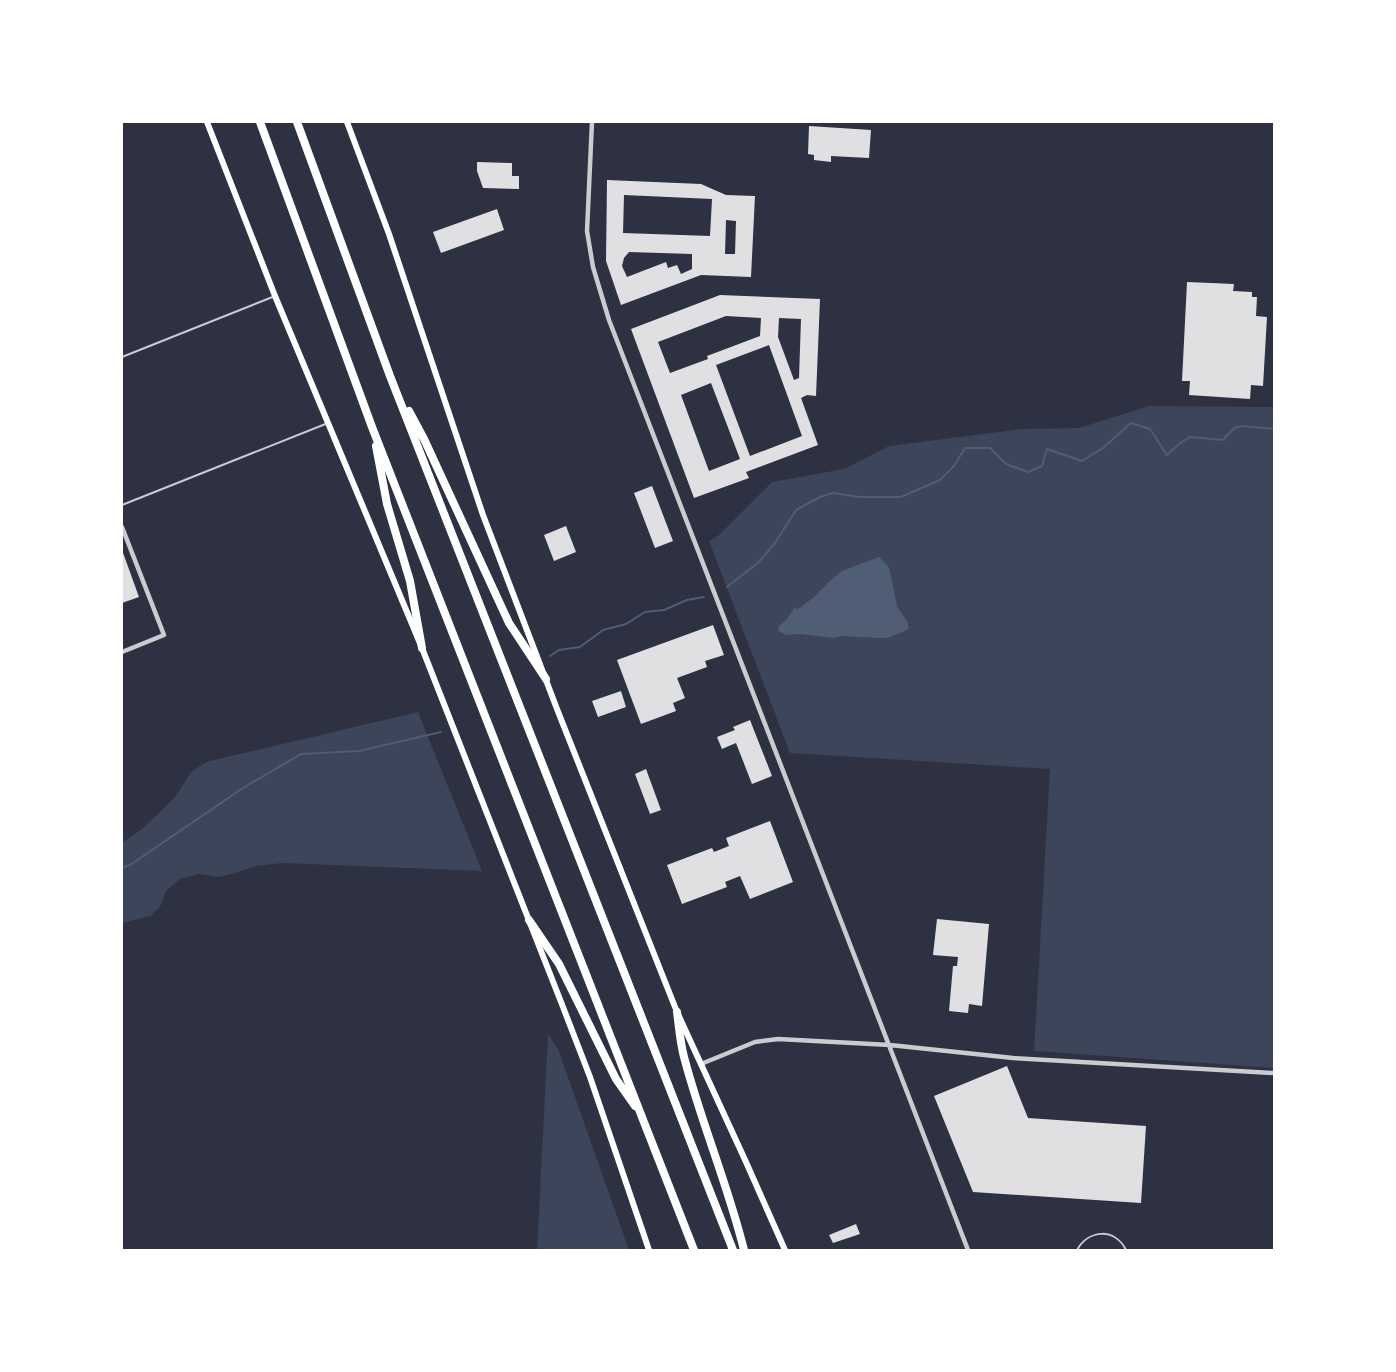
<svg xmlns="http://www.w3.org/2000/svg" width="1396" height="1372" viewBox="0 0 1396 1372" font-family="Rubik,sans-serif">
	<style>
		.green { fill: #3c4559 }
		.water { fill: #4f5d75 }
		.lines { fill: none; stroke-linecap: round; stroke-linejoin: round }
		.stream { stroke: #4f5d75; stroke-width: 2 }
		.building { fill: #e0e0e3; fill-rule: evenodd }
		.service { stroke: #caccd0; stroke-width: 2 }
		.minor { stroke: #caccd0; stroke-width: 4.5 }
		.secondary { stroke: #fff; stroke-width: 6 }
		.motorway { stroke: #fff; stroke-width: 8 }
	</style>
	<rect width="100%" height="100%" fill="#2d3142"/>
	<!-- green -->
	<path class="green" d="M1149 406 1274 407V1068L1034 1051 1050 769 790 753 709 541 718 536 772 482 844 469 889 446 1021 429 1079 428Z
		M418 712 482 871 283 863 256 866 236 873 219 877 198 874 180 879 166 891 160 907 150 916 122 923V843L142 829 175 797 191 772 206 762Z
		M548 1034 558 1049 629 1250H537Z"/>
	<!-- water -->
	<path class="water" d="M879 557 888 566 890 571 897 606 908 623 909 628 907 630 888 638H880L842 636 835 638 800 634 786 635 778 631 779 626 787 619 794 608 798 609 814 597 834 577 842 571Z"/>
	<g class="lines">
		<!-- stream -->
		<path class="stream" d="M727 587 759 562 775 543 796 510 820 497 833 493 859 497H901L940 480 954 466 965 448H990L1006 464 1028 472 1042 466 1047 449 1082 461 1103 448 1131 423 1150 429 1167 455 1179 444 1190 437 1223 440 1234 428 1242 426 1274 429
			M550 656 559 650 580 647 603 630 626 624 645 612 664 610 687 600 704 597
			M122 868 130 865 243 788 301 754 359 751 441 732"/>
	</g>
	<!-- building -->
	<path class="building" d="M809 126 871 130 869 158 831 156V162L814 160V155L808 154Z
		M477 162 512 163V176H519V189L483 188 477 171Z
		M607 180 701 184 726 195 755 196 751 277 701 275 621 305 606 261ZM624 195 712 199 710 236 623 233ZM726 220 736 221 735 254H725ZM629 252 692 254V269L681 274 677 265 668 268 666 262 627 277 622 266 624 258Z
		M497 209 504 230 441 253 433 232Z
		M1187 282 1234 284 1233 291 1252 292V297H1257L1256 316 1267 317 1263 386 1251 385 1250 399 1189 395 1190 381H1182Z
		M720 295 820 299 816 396 807 395 801 398 818 445 746 472 749 478 694 498 631 329ZM726 316 761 318 760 336 707 356 708 359 670 373 658 342ZM779 318 801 319 799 378 794 380 778 337ZM769 345 802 436 750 456 716 365ZM711 383 740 459 709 471 681 395Z
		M652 486 673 541 655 548 634 493Z
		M566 526 576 552 554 561 544 535Z
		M122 550 139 597 122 603Z
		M713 625 724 655 705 661 707 667 677 678 685 698 673 703 676 711 641 724 617 660Z
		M621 691 626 707 598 717 592 701Z
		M750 720 772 776 752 784 736 743 722 749 717 737 735 730 733 727Z
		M646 769 661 810 650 814 635 774Z
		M770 821 793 882 750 899 740 876 725 882 727 887 682 904 667 865 712 848 714 852 729 846 726 838Z
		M937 919 989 924 982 1006 969 1004 968 1013 949 1011 953 966H957L958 957 933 955Z
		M1007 1066 1028 1118 1146 1126 1141 1203 973 1192 934 1096Z
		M856 1224 860 1234 833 1243 829 1235Z"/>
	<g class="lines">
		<!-- service -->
		<path class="service" d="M122 357 275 296
			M122 505 328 423
			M1077 1250C1089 1229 1115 1228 1126 1250"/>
		<!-- minor -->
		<path class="minor" d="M592 122 587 231 593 267 609 320 968 1250
			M122 527 164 635 122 652
			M701 1064 755 1042 778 1039 890 1045 1013 1058 1274 1073"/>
		<!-- secondary -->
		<path class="secondary" d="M207 122 275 296 422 648 563 1007 590 1077 649 1250
			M347 122 389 234 483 515 557 709 677 1012 746 1162 785 1250"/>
		<!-- motorway -->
		<path class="motorway" d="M260 122 372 427 694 1250
			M297 122 390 376 733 1250
			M409 411 424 439 509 623 546 679
			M376 446 387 504 410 581 422 648
			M529 920 559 964 616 1079 635 1106
			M677 1012C679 1026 680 1042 684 1057 701 1122 728 1185 744 1250"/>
	</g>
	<!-- border -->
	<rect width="1396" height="1372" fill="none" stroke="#ffffff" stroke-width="246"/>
</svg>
